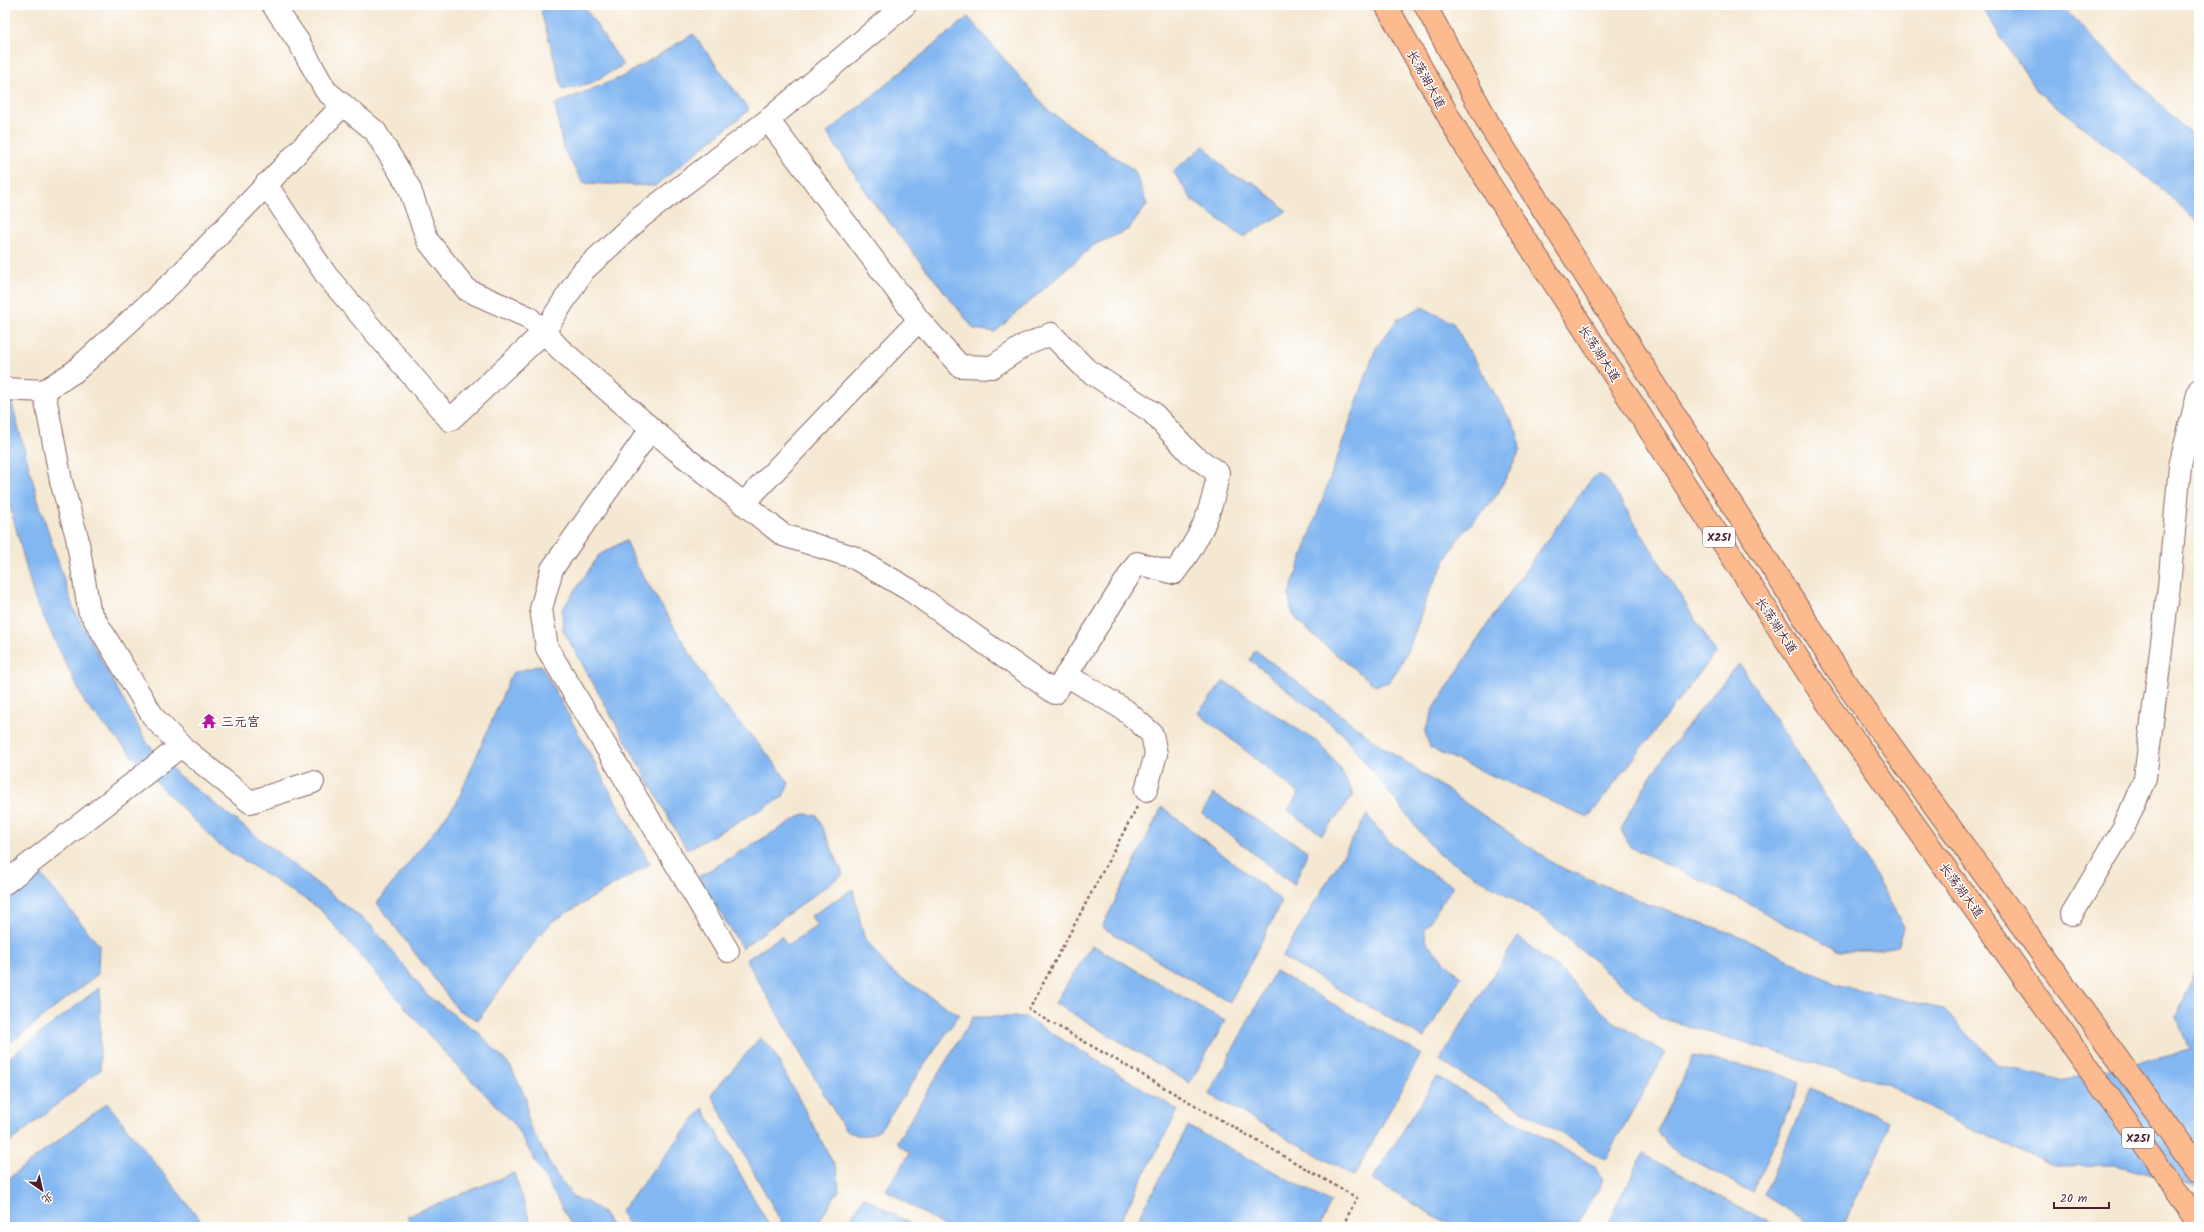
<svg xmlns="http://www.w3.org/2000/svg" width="2204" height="1232" viewBox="0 0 2204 1232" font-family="Kalam,'LXGW WenKai TC',sans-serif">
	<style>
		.water { fill: #83b7f1; stroke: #666b8e }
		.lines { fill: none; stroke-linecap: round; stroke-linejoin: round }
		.minor-casing { stroke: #866565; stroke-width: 24 }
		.tertiary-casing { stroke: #866565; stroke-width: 24 }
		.primary-casing { stroke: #866565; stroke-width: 24 }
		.path { stroke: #866565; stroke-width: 2.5; stroke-dasharray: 3 3; stroke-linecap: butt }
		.minor { stroke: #fff; stroke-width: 22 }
		.tertiary { stroke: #fff; stroke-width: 22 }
		.primary { stroke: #fcba8e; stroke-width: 22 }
		.labels { text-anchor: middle; stroke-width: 3; stroke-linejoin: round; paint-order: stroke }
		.shield { fill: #fff; stroke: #80626b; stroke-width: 1 }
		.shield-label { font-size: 12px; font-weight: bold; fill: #4a1f2b }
		.street-label { font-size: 13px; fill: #4a1f2b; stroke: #fff }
		.poi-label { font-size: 13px; fill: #4a1f2b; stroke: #fff; text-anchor: start }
	</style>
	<rect width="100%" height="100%" fill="#fff"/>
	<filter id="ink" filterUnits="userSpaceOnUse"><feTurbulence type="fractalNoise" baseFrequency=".025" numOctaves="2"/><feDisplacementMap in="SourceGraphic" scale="8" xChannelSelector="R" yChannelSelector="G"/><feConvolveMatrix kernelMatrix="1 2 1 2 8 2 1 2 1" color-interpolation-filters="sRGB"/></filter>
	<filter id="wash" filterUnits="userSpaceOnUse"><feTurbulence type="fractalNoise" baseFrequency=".012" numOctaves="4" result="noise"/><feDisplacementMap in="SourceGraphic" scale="16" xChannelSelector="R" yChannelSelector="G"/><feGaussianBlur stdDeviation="0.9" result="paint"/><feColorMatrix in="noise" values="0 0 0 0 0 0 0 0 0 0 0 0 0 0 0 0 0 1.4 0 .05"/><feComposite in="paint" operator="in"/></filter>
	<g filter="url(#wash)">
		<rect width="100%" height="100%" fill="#f5e8d2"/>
		<!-- water -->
		<path class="water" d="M554 5H583L623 65 591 83 563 90 541 11Z
			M1980 5H2060L2186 130 2199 139V224L2158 186 2038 92Z
			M968 17 1049 111 1135 171 1147 205 1129 229 1094 245 995 332 974 329 876 206 827 133Z
			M693 34 749 110 655 186 583 183 563 148 555 104 622 77Z
			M1204 146 1231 175 1254 183 1287 211 1243 237 1192 200 1173 171Z
			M1422 307 1453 323 1518 433 1520 450 1497 495 1457 540 1429 592 1411 643 1400 666 1389 682 1375 686C1359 671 1297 627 1292 612 1290 607 1290 600 1289 594L1376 348 1398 319Z
			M5 355 12 404 38 500 74 610 147 743 179 776 373 927 428 996 479 1033 511 1067 526 1098 528 1123 555 1173 574 1198 587 1202 603 1213 612 1227H573L514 1124 444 1052 319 908 219 845 162 788 86 705 34 597 5 487Z
			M1598 474 1609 482 1702 630 1715 653 1588 818 1430 748 1425 732 1433 710 1493 616 1588 483Z
			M626 540 636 564 716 696 771 758 789 783 783 797 687 850 563 630 562 610 599 555Z
			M1255 650 1375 741 1556 865 1648 904 1745 938 1836 984 1942 1009 1999 1065 2061 1081 2189 1050 2177 1017 2199 960V1187L2114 1165 2054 1166 1944 1116 1889 1085 1661 1018 1541 916 1437 853 1343 734 1250 660Z
			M1739 664 1866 859 1904 927 1898 946 1871 951H1840L1819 939 1779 921 1746 902 1630 847 1621 830C1650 768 1695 715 1739 664Z
			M541 665 650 864 553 921 539 936 478 1020 458 1010 377 903 457 802 512 673Z
			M1224 681 1320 744 1339 767 1354 795 1322 835 1288 810 1299 793 1198 713Z
			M1213 794 1308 851 1294 885 1202 813Z
			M1162 807 1282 901 1230 1003 1102 927Z
			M804 814 817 815 843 874 742 948 698 877Z
			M1367 815 1387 840 1421 867 1453 886 1424 930 1428 945 1461 977 1424 1038 1282 957Z
			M38 871 99 945 98 974 5 1047V896Z
			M853 889 864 937 889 970 959 1015 879 1131C865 1137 858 1137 845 1130L746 960 781 936 787 945 817 926 811 916Z
			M1518 937 1567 976 1585 996 1613 1021 1665 1053 1605 1160 1439 1060Z
			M1092 945 1225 1021 1190 1083 1055 1003Z
			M1275 971 1421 1054 1354 1176 1209 1094Z
			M100 987V1070L5 1146V1061Z
			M973 1017H1025L1178 1110 1117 1227H945L886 1190 910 1153 896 1143Z
			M760 1038 772 1049 837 1170 839 1190 815 1227H784L711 1094Z
			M1693 1056 1775 1072 1800 1083 1753 1193 1668 1146 1657 1131Z
			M1437 1077 1594 1166 1604 1179 1577 1227H1454L1372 1180Z
			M1810 1089 1889 1121 1881 1148 1842 1227H1816L1764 1194Z
			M107 1103 206 1227H5V1181Z
			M703 1108 770 1227H630L620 1212Z
			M1188 1126 1331 1202 1319 1227H1134Z
			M1643 1154 1776 1227H1605Z
			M514 1173 532 1227H414L407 1216Z
			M864 1197 916 1227H844Z"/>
	</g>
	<g filter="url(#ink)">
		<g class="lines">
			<!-- minor casing -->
			<g class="minor-casing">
				<path id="minor" d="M768 120 919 320
					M266 184 326 275 450 420 544 332 560 349 676 450 783 535 853 557 910 590 1055 693 1137 563 1174 573C1199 541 1212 513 1218 473L1190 453 1152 412 1087 370 1051 334 1025 345 992 367 960 366 919 320 743 504
					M5 389 44 391 74 372 174 281 343 105
					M44 391 61 481 77 537 89 610 154 718 181 746 250 802 313 782
					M651 429 552 569 541 609 547 648 728 951
					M1066 675 1125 710 1152 734 1156 754 1146 790
					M5 883 181 746
					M2072 914 2124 827 2145 778 2169 586 2180 466 2199 390"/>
			</g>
			<!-- tertiary casing -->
			<g class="tertiary-casing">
				<path id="tertiary" d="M273 5 298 41 326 91 375 131 409 187 428 241 467 290 528 317 544 332 583 271 641 217 768 120 905 5"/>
			</g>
			<!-- primary casing -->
			<g class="primary-casing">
				<path id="primary" d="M1386 5 1468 151 1826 701 2199 1223
					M1425 5 1490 126 1847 685 2199 1171"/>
			</g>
			<!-- path -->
			<path class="path" d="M1137 807 1029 1010 1357 1198 1342 1227"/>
			<!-- minor -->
			<use href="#minor" class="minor"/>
			<!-- tertiary -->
			<use href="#tertiary" class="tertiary"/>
			<!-- primary -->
			<use href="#primary" class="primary"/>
		</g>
	</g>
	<!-- icons -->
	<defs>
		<g id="temple-bare" transform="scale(1.2)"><path d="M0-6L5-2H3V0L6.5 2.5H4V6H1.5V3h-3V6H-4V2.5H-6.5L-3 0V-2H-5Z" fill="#b5179e" stroke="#fff" stroke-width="2.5" paint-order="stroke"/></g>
	</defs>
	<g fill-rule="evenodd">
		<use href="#temple-bare" x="209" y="721"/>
	</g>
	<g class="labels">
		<!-- shield labels -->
		<g class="shield">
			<rect x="1703" y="527" width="32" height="20" rx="3"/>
			<rect x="2122" y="1128" width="32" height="20" rx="3"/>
		</g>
		<g class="shield-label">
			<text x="1719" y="541">X251</text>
			<text x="2138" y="1142">X251</text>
		</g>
		<!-- street labels -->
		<g class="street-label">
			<text transform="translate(1427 79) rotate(61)" y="5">长荡湖大道</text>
			<text transform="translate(1600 353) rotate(57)" y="5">长荡湖大道</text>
			<text transform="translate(1777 625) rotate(57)" y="5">长荡湖大道</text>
			<text transform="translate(1962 890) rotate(54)" y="5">长荡湖大道</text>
		</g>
		<!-- poi labels -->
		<g class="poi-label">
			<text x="221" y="726">三元宫</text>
		</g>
	</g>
	<!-- margin -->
	<rect width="2204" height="1232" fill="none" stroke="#fff" stroke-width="20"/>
	<!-- north arrow -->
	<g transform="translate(42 1190) rotate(146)" stroke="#ffffff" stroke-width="3" paint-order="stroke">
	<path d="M0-3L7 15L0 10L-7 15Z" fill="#4a1f2b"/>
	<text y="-6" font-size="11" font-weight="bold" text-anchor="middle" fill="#4a1f2b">北</text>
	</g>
	<!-- scale -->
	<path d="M2054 1202v6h55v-6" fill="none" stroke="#4a1f2b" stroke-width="2"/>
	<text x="2060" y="1202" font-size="12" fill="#4a1f2b" stroke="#ffffff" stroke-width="3" paint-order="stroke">20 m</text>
</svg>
